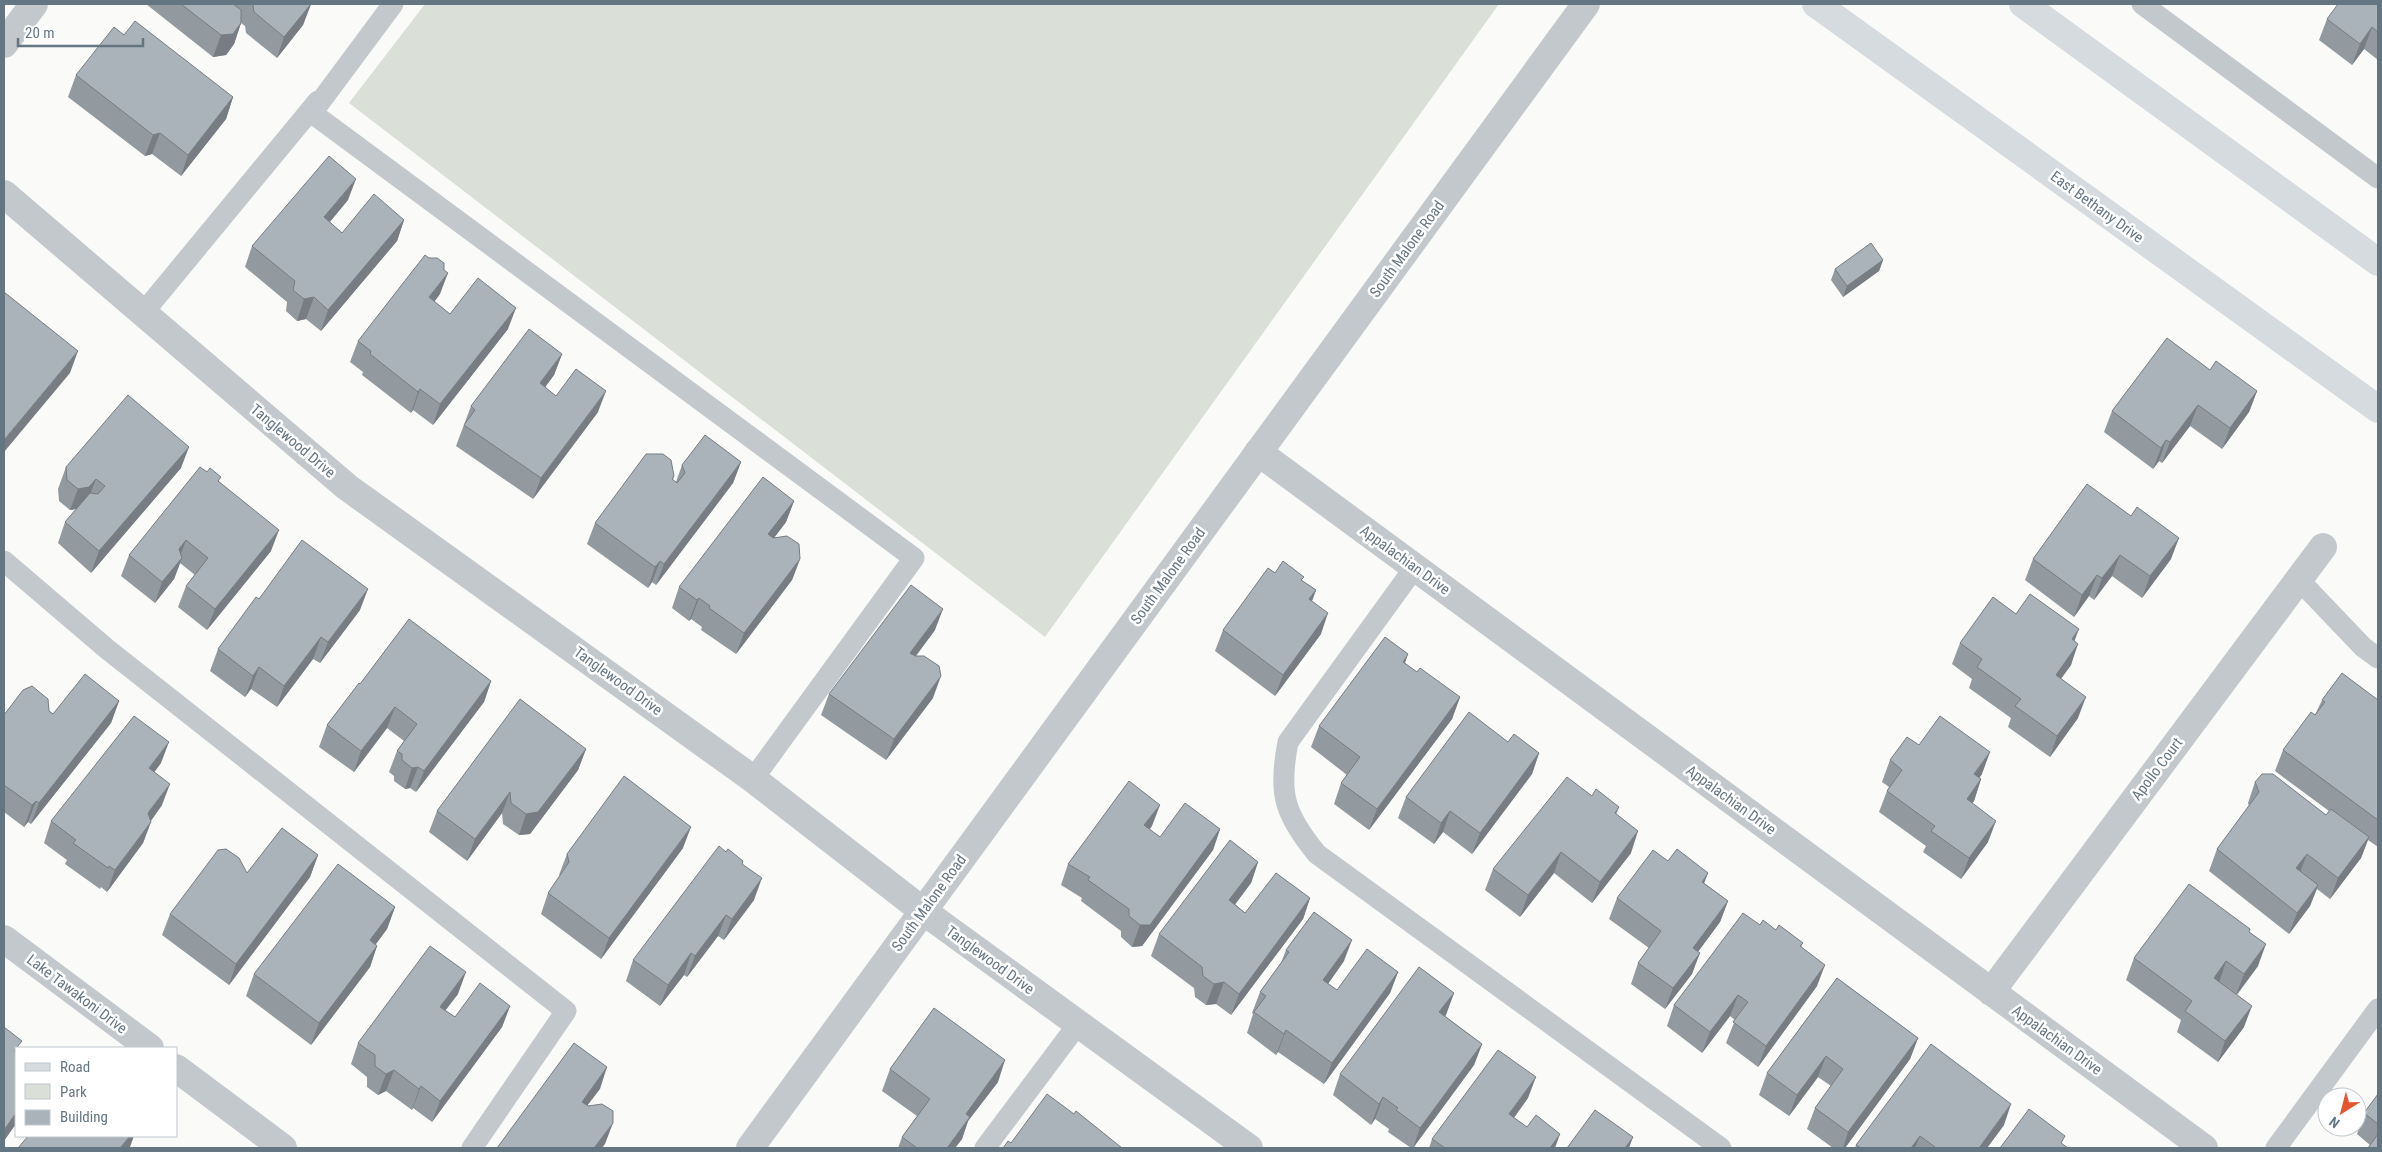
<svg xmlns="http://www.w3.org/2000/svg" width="2382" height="1152" viewBox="0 0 2382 1152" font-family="'Roboto Condensed',sans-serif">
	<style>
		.green { fill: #dadfd7 }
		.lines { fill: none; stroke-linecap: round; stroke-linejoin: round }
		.service { stroke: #c3c8cc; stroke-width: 21 }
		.minor { stroke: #c3c8cc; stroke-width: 28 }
		.tertiary { stroke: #c3c8cc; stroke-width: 28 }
		.secondary { stroke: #d6dbdf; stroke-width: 28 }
		.wall { fill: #929a9f }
		.shaded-wall { fill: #777d82 }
		.building { fill: #aab3b9; stroke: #777d82 }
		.labels { text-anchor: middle; stroke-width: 5; stroke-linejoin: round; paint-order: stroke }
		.street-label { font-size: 15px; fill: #657683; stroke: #fff }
	</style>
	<rect width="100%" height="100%" fill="#fafaf8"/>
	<!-- green -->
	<path class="green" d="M425 4H1499L1045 637 349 103Z"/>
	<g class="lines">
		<!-- service -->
		<path class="service" d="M393 4 312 113 914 558 753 779
			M2142 4 2378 178
			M143 313 318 101
			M4 561 107 649 566 1011 472 1148
			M1415 567 1288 742C1278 793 1284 814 1317 854L1721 1148
			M2299 580 2363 647 2378 658
			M985 1148 1078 1024
			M2276 1148 2378 1009"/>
		<!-- minor -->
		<path class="minor" d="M4 44 34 4
			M4 194 347 487 753 779 923 911 1249 1148
			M1258 452 2204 1148
			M4 939 150 1048
			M1991 992 2323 547
			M176 1068 283 1148"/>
		<!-- tertiary -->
		<path class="tertiary" d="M750 1148 1586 4"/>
		<!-- secondary -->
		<path class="secondary" d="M1816 4 2378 409
			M2023 4 2378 262"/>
	</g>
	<!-- wall -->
	<path class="wall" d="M146 4H311L303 25 277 58 246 33 245 26 241 23 234 44 226 55 213 57Z
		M2378 4V60L2364 49 2352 65 2319 40 2327 19Z
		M124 35 233 97 226 119 181 176 152 154 145 156 68 97 76 75Z
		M348 200 330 222 342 233 404 220 397 241 321 331 306 319 297 321 286 311 287 302 245 267 252 246Z
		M1883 260 1879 271 1843 297 1831 280 1835 269Z
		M440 294 434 302 450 314 508 329 433 425 413 410 411 413 362 375 363 372 350 362 358 341Z
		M562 354 554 375 545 387 556 396 598 412 533 499 456 446 471 406Z
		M2210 370 2257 391 2249 412 2222 449 2190 426 2162 463 2159 461 2153 469 2104 432 2112 411Z
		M741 462 733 483 656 585 652 582 648 588 587 544 595 523 674 476 673 480 676 482 682 465Z
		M66 467 181 468 91 573 58 543 65 522 76 509 70 510 59 501 58 489Z
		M207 472 220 482 271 551 207 630 178 607 186 586 195 575 180 563 174 579 155 603 121 576 129 555Z
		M2087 484 2171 559 2142 598 2112 576 2094 600 2089 596 2074 617 2025 580 2033 559Z
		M794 501 786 522 774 538 800 559 792 580 736 654 701 630 702 627 691 619 689 621 672 608 679 587Z
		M1275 573 1303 581 1316 590 1312 601 1321 634 1275 696 1215 651 1223 630Z
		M259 599 360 610 320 663 313 659 277 707 251 689 245 697 210 671 218 649Z
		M2016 614 2075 641 2071 665 2061 679 2078 718 2050 757 2008 727 2011 718 1969 688 1972 679 1952 664 1960 643Z
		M935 630 916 656 933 698 886 760 821 715 829 694Z
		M1405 663 1417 672 1460 697 1452 719 1369 830 1334 804 1341 783 1347 775 1311 747 1319 726Z
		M491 681 484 702 416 792 410 788 405 789 394 781V776L389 772 397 751 404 741 387 728 354 772 319 747 327 725 360 684Z
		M2322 700H2378V847L2368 840 2361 858 2330 899 2317 889 2310 906 2289 934 2209 871 2217 849 2249 806 2248 803 2255 782 2326 815 2329 811 2275 771 2283 750 2315 715Z
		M119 701 111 723 31 824 28 822 24 827 4 812V715L49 711 53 714Z
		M1508 742 1539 753 1532 774 1472 854 1443 832 1434 844 1398 818 1406 797Z
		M1919 745 1982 774 1979 778 1981 779 1974 801 1972 803 1988 842 1961 879 1923 852 1926 846 1879 812 1887 791 1889 787 1882 782 1890 760Z
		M586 749 578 770 530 834 519 835 503 824 502 813 467 861 429 832 437 811Z
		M161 763 154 772 162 805 151 821 143 843 107 892 101 887 100 889 65 864 67 860 44 843 51 821Z
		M1592 796 1619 807 1616 815 1631 853 1592 903 1554 873 1520 917 1485 890 1493 869Z
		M1152 826 1149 829 1160 837 1220 829 1213 850 1142 946 1132 947 1121 937V931L1081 901 1082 898 1061 885 1068 864Z
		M683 848 601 959 541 914 548 893 560 876 559 875 567 854Z
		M726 852 743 861 742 864 754 900 724 940 718 936 687 977 684 975 660 1006 626 981 633 960Z
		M318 855 310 877 229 985 162 935 170 914 247 873Z
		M1668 861 1704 883 1728 901 1720 922 1698 952 1692 974 1665 1009 1631 984 1638 963 1649 948 1609 919 1617 898Z
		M1258 862 1251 883 1235 904 1245 913 1310 898 1303 919 1231 1015 1216 1004 1206 1005 1195 997 1194 988 1151 956 1159 934Z
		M395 907 387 929 376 944 377 946 370 967 311 1045 246 996 254 974Z
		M1760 925 1776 930 1803 943 1801 947 1817 986 1758 1067 1726 1043 1735 1020 1730 1016 1702 1053 1667 1026 1674 1005Z
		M2249 932 2258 966 2237 995 2244 1027 2218 1062 2177 1032 2181 1020 2126 980 2134 958Z
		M1286 950 1344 961 1328 984 1337 990 1398 972 1390 993 1324 1084 1278 1052 1276 1055 1247 1033 1253 1014 1252 1013 1260 992 1281 963Z
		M1837 978 1918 1038 1910 1059 1845 1148H1833L1807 1129 1815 1108 1831 1086 1818 1077 1789 1116 1759 1095 1767 1073Z
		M1454 993 1445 1016 1482 1044 1474 1065 1413 1148H1411L1388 1132 1389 1129 1375 1119 1371 1125 1333 1095 1340 1074Z
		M458 994 445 1010 455 1017 510 1006 502 1027 432 1122 413 1108 412 1110 386 1091 378 1095 367 1087V1077L351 1064 358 1043Z
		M890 1069 998 1082 968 1121 962 1139 955 1148H898L902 1137 917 1116 882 1091Z
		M2378 1094V1148L2370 1145 2357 1134 2364 1113Z
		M1528 1098 1514 1118 1555 1148H1429L1432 1139Z
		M2004 1125 1987 1148H1855L1856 1145Z"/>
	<!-- shaded-wall -->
	<path class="shaded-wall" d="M311 4 303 25 277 58 284 37Z
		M241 23 234 44 226 55 213 57 221 35Z
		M2372 27 2364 49 2352 65 2360 44Z
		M233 97 226 119 181 176 188 155Z
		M160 133 152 154 145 156 153 135Z
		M356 179 348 200 316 238 324 217Z
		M404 220 397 241 321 331 328 310Z
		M1883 260 1879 271 1843 297 1847 286Z
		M448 273 440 294 421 319 429 297Z
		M314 297 306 319 297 321 304 299Z
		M516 308 508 329 433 425 440 404Z
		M78 351 70 373 4 452V440Z
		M562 354 554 375 532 405 540 383Z
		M420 389 413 410 411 413 418 392Z
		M606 391 598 412 533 499 541 478Z
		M2257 391 2249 412 2222 449 2230 428Z
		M2198 405 2190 426 2162 463 2170 442Z
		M2166 440 2159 461 2153 469 2161 448Z
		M189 447 181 468 91 573 99 551Z
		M741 462 733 483 656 585 664 564Z
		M96 479 88 500 81 508 70 510 78 489Z
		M794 501 786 522 760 556 768 534Z
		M279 530 271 551 207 630 215 609Z
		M2179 538 2171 559 2142 598 2150 576Z
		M186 540 178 562 179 549Z
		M2120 555 2112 576 2094 600 2102 578Z
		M182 558 174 579 155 603 162 582Z
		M800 559 792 580 736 654 744 633Z
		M660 561 652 582 648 588 655 567Z
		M2097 575 2089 596 2074 617 2082 595Z
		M368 589 360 610 320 663 328 642Z
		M1316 590 1308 611 1309 599Z
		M699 598 691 619 689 621 697 600Z
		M943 609 935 630 902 674 910 653Z
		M1328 613 1321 634 1275 696 1283 675Z
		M2079 629 2071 650 2072 639Z
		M321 637 313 659 277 707 284 686Z
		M2078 644 2071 665 2048 696 2056 675Z
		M1408 654 1401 675 1403 662Z
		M259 667 251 689 245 697 253 676Z
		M941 676 933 698 886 760 894 739Z
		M491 681 484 702 416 792 424 771Z
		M1460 697 1452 719 1369 830 1377 809Z
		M2086 697 2078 718 2050 757 2057 736Z
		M119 701 111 723 31 824 39 803Z
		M395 707 387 728 354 772 361 751Z
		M169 742 161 763 141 790 149 768Z
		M586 749 578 770 530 834 519 835 526 814Z
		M1990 752 1982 774 1967 795 1974 774Z
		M1539 753 1532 774 1472 854 1480 833Z
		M418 767 410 788 405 789 412 768Z
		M1981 779 1974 801 1959 821 1967 799Z
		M170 784 162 805 141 834 148 813Z
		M510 792 502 813 467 861 475 839Z
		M36 801 28 822 24 827 32 805Z
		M1160 805 1152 826 1136 847 1144 825Z
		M1450 811 1443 832 1434 844 1441 823Z
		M1996 821 1988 842 1961 879 1969 858Z
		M151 822 143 843 107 892 115 870Z
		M691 827 683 848 601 959 609 938Z
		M1220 829 1213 850 1142 946 1132 947 1140 925Z
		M1638 831 1631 853 1592 903 1600 882Z
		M2369 837 2361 858 2330 899 2338 878Z
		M1561 852 1554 873 1520 917 1528 895Z
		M2307 854 2299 875 2296 868Z
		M318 855 310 877 229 985 236 964Z
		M1258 862 1251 883 1222 922 1229 900Z
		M1708 873 1700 894 1702 882Z
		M762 878 754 900 724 940 732 919Z
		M2318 885 2310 906 2289 934 2297 913Z
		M1310 898 1303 919 1231 1015 1239 994Z
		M1728 901 1720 922 1685 969 1693 948Z
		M395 907 387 929 363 961 370 940Z
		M726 915 718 936 687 977 695 956Z
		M1352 940 1344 961 1315 1002 1323 980Z
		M2266 944 2258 966 2236 995 2244 974Z
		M377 946 370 967 311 1045 319 1023Z
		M691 953 684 975 660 1006 668 985Z
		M1700 953 1692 974 1665 1009 1673 988Z
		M2226 961 2219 983 2214 978Z
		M1825 965 1817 986 1758 1067 1766 1046Z
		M466 972 458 994 432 1028 440 1007Z
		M1398 972 1390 993 1324 1084 1332 1063Z
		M1224 982 1216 1004 1206 1005 1214 984Z
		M1454 993 1446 1015 1432 1033 1439 1012Z
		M1738 995 1730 1016 1702 1053 1710 1032Z
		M510 1006 502 1027 432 1122 440 1101Z
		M2252 1006 2244 1027 2218 1062 2225 1041Z
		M1286 1030 1278 1052 1276 1055 1284 1034Z
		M1918 1038 1910 1059 1845 1148H1843L1848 1132Z
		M1482 1044 1474 1065 1413 1148 1420 1128Z
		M1826 1056 1818 1077 1789 1116 1797 1095Z
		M1005 1060 998 1082 968 1121 962 1139 955 1148H947L966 1114Z
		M607 1067 600 1089 574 1123 582 1102Z
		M394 1070 386 1091 378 1095 386 1074Z
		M1536 1077 1528 1098 1501 1135 1509 1114Z
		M421 1086 413 1108 412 1110 419 1089Z
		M1383 1097 1375 1119 1371 1125 1379 1104Z
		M2011 1104 2004 1125 1987 1148H1979Z
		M16 1113V1124L4 1141V1130Z
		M613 1123 605 1144 602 1148H594Z
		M1560 1134 1555 1148H1550Z
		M130 1136H134L130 1147 129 1148H120Z
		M1920 1136 1915 1148H1911Z
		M1633 1137 1629 1148H1625Z"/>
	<!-- building -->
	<path class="building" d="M181 4H233L241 10V23L233 34 221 35Z
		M252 4H311L284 37 254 12 253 5Z
		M2338 4H2378V32L2372 27 2360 44 2327 19Z
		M135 21 233 97 188 155 160 133 153 135 76 75 114 27 124 35Z
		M329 156 356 179 324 217 342 233 374 194 404 220 328 310 314 297 304 299 293 290 295 281 252 246Z
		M1871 243 1883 260 1847 286 1835 269Z
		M425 255 429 258H437L444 263V270L448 273 429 297 450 314 478 278 516 308 440 404 420 389 418 392 370 354 371 351 358 341Z
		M4 292 78 351 4 440Z
		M529 329 562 354 540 383 556 396 576 369 606 391 541 478 464 425 475 410 471 406Z
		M2167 338 2210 370 2216 361 2257 391 2230 428 2198 405 2170 442 2166 440 2161 448 2112 411Z
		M128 395 189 447 99 551 65 522 90 493 98 494 105 486 96 479 89 487 78 489 67 480 66 467Z
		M705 435 741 462 664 564 660 561 655 567 595 523 646 454H663L671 460 674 476 672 479 677 483 685 473 682 465Z
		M200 467 207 472 210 468 221 477 218 481 279 530 215 609 186 586 208 558 186 540 179 549 182 558 162 582 129 555Z
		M763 477 794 501 768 534 773 538 787 536 799 544 800 559 744 633 709 608 710 606 699 598 697 600 679 587Z
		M2087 484 2131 516 2137 507 2179 538 2150 576 2120 555 2102 578 2097 575 2082 595 2033 559Z
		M302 540 368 589 328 642 321 637 284 686 259 667 253 676 218 649 256 597 259 599Z
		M1283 561 1304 577 1301 580 1316 590 1309 599 1328 613 1283 675 1223 630 1268 568 1275 573Z
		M911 585 943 609 910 653 915 656H924L939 666 941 676 894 739 829 694Z
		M2030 594 2079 629 2072 639 2078 644 2056 675 2086 697 2057 736 2015 706 2021 699 1977 667 1982 659 1960 643 1993 597 2016 614Z
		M409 619 491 681 424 771 418 767 412 768 402 760V754L397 751 417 724 395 707 361 751 327 725 359 683 360 684Z
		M1385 637 1408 654 1403 662 1417 672 1420 668 1460 697 1377 809 1341 783 1360 757 1319 726Z
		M2342 673 2378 700V820L2283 750 2311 712 2315 715 2325 702 2322 700Z
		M85 674 119 701 39 803 36 801 32 805 4 785V715L23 690 32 686 48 699 49 711 53 714Z
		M520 699 586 749 538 812 526 814 511 803 510 792 475 839 437 811Z
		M1469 712 1508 742 1514 734 1539 753 1480 833 1450 811 1441 823 1406 797Z
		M134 716 169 742 149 768 170 784 148 813 151 822 115 870 109 866 108 868 73 843 76 840 51 821Z
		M1940 716 1990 752 1974 774 1981 779 1967 799 1996 821 1969 858 1931 831 1935 826 1887 791 1902 770 1890 760 1907 737 1919 745Z
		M2262 774H2273L2326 815 2331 809 2369 837 2338 878 2307 854 2296 868 2318 885 2297 913 2217 849 2259 792 2255 782Z
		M624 776 691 827 609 938 548 893 569 862 567 854Z
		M1567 777 1592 796 1596 789 1619 807 1615 813 1638 831 1600 882 1561 852 1528 895 1493 869Z
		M1129 781 1160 805 1144 825 1160 837 1185 803 1220 829 1150 925H1140L1129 916V909L1088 880 1090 877 1068 864Z
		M282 828 318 855 236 964 170 914 218 850 226 849 239 858 247 873Z
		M1230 840 1258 862 1229 900 1245 913 1276 873 1310 898 1239 994 1224 982 1214 984 1203 976 1202 967 1159 934Z
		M719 846 726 852 728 849 743 861 742 864 762 878 732 919 726 915 695 956 691 953 668 985 633 960Z
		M1677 849 1708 873 1702 882 1728 901 1693 948 1700 953 1673 988 1638 963 1661 931 1617 898 1653 850 1668 861Z
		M338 864 395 907 370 940 377 946 319 1023 254 974Z
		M2189 884 2250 929 2249 932 2266 944 2244 974 2226 961 2214 978 2252 1006 2225 1041 2185 1011 2192 1001 2134 958Z
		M1314 912 1352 940 1323 980 1337 990 1367 949 1398 972 1332 1063 1286 1030 1284 1034 1254 1012 1266 996 1260 992 1289 952 1286 950Z
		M1743 913 1760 925 1763 920 1776 930 1779 925 1803 943 1800 946 1825 965 1766 1046 1733 1022 1748 1002 1738 995 1710 1032 1674 1005Z
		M430 946 466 972 440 1007 455 1017 480 983 510 1006 440 1101 421 1086 419 1089 394 1070 386 1074 375 1066V1055L358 1043Z
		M1419 967 1454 993 1439 1012 1482 1044 1420 1128 1396 1110 1398 1108 1383 1097 1379 1104 1340 1074Z
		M1837 978 1918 1038 1848 1132 1815 1108 1843 1069 1826 1056 1797 1095 1767 1073Z
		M934 1008 1005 1060 966 1114 970 1117 947 1148H917L902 1137 930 1099 890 1069Z
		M4 1027 22 1041 14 1051 16 1053V1113L4 1130Z
		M574 1043 607 1067 582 1102 588 1106 602 1104 613 1111V1123L594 1148H497Z
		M1931 1044 2011 1104 1979 1148H1934L1935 1147 1920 1136 1911 1148H1861L1856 1145Z
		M1498 1050 1536 1077 1509 1114 1527 1127 1536 1115 1560 1134 1550 1148H1445L1432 1139Z
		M1047 1094 1074 1114 1076 1111 1122 1148H1003L1008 1141 1011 1143Z
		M2378 1094V1124L2364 1113Z
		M2029 1109 2065 1136 2061 1143 2068 1148H2000Z
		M1595 1110 1633 1137 1625 1148H1567Z
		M2378 1134V1148H2368Z
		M28 1136H130L120 1148H18Z"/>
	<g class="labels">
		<!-- street labels -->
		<g class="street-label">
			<text transform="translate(2097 207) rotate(36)" y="5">East Bethany Drive</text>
			<text transform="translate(1407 249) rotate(-54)" y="5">South Malone Road</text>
			<text transform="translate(293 441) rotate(40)" y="5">Tanglewood Drive</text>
			<text transform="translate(1405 560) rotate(36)" y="5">Appalachian Drive</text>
			<text transform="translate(1168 576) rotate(-54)" y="5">South Malone Road</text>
			<text transform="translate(618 681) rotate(36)" y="5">Tanglewood Drive</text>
			<text transform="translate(2157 769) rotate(-53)" y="5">Apollo Court</text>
			<text transform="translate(1731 800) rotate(36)" y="5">Appalachian Drive</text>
			<text transform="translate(929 903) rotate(-54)" y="5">South Malone Road</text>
			<text transform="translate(990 960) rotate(36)" y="5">Tanglewood Drive</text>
			<text transform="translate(77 994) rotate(37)" y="5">Lake Tawakoni Drive</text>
			<text transform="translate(2057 1040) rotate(36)" y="5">Appalachian Drive</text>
		</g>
	</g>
	<!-- border -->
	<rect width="2382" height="1152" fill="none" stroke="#657683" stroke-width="10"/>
	<!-- legend -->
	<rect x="15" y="1047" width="162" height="90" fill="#ffffff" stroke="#c1c8cd"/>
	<rect x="25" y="1063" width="25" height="8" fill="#d6dbdf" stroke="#c1c8cd"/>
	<text x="60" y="1072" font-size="15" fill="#657683">Road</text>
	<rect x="25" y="1084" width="25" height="15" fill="#dadfd7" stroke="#c1c8cd"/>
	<text x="60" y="1097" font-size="15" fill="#657683">Park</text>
	<rect x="25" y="1110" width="25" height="15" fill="#aab3b9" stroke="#c1c8cd"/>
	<text x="60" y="1122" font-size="15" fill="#657683">Building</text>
	<!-- north arrow -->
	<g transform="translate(2342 1112) rotate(216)"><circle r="24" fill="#ffffff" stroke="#c1c8cd"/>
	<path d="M0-4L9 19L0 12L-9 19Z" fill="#e4572e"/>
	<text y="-8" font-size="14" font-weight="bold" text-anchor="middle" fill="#657683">N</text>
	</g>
	<!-- scale -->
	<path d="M18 38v8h125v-8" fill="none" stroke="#657683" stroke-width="2.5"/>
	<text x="25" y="38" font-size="15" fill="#657683" stroke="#ffffff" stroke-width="4" paint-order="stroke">20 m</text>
</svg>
